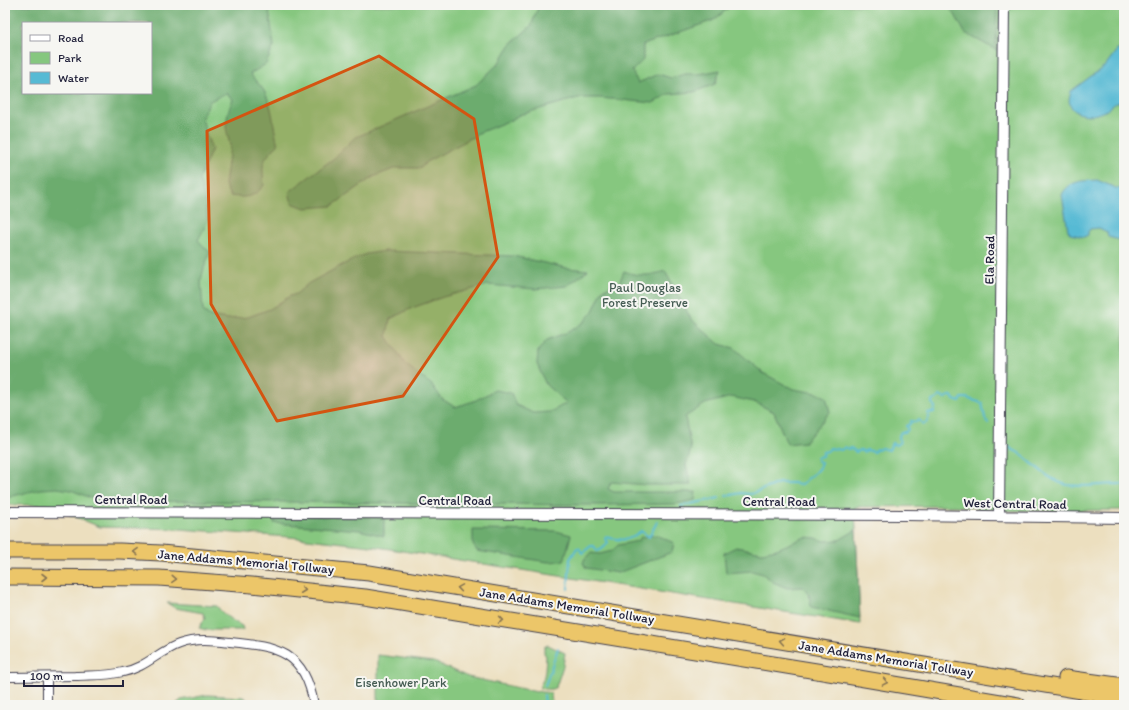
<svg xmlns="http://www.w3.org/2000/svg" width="1129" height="710" viewBox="0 0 1129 710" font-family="Itim,sans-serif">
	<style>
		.green { fill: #86c77f; stroke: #54745d; fill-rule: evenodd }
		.forest { fill: #6cac6e; stroke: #476754; fill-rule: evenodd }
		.water { fill: #56bad4; stroke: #3c6e88 }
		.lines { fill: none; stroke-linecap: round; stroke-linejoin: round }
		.stream { stroke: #56bad4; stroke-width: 2 }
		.minor-casing { stroke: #403e4f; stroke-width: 10 }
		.tertiary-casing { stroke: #403e4f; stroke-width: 12 }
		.motorway-casing { stroke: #403e4f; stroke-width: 17 }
		.minor { stroke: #fff; stroke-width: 8 }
		.tertiary { stroke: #fff; stroke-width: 10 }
		.motorway { stroke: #ecc669; stroke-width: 15 }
		.oneway { stroke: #877452 }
		.marked { fill: #d45411; fill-opacity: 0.2; stroke: #d45411; stroke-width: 3; stroke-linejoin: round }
		.labels { text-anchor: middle; stroke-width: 4; stroke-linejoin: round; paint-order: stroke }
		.street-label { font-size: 13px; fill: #22223b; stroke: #f6f6f2 }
		.park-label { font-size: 13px; fill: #455c53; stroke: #f6f6f2 }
	</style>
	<rect width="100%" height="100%" fill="#f6f6f2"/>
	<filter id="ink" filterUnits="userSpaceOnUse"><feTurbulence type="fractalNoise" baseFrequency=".025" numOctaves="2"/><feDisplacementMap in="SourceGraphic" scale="8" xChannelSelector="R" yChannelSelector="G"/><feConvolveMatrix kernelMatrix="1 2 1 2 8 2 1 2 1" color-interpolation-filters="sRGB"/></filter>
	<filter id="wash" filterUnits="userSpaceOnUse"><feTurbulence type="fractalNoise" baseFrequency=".012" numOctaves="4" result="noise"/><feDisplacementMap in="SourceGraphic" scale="16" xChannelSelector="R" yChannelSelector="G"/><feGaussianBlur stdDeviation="0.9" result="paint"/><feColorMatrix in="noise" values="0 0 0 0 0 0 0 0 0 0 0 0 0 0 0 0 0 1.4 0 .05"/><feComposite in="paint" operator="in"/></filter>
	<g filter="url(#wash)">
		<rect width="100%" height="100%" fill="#ecdfbf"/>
		<!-- green -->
		<path class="green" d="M5 5H1124V510L1010 511 956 506 855 507 860 624 371 546 289 537 179 529 100 527 47 505H5ZM23 23H151V93H23Z
			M167 603 217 606C223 615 233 621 242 626L243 630H206L199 628 205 618 203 613 175 608Z
			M548 645 565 653 563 666 556 687C552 690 547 690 541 688L540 685C546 677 545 665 546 656L544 653V647Z
			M378 655 434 662 468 677 537 692 538 691C542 693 547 691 551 694L552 703 554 705H378Z
			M207 695 243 697 255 705H175L181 700Z"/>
		<!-- forest -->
		<path class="forest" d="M5 5H266L269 10 274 46 266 64 250 74C255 81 263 87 266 95 274 111 273 128 278 145 261 161 262 162 264 185 254 198 246 198 230 196L225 185 230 146 226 127 228 112 233 99 226 93 210 101 202 117 206 134 212 149 199 179 205 201 208 221 198 240 205 248 210 252 204 268 201 280 203 311 210 316 227 319 248 317 270 309 290 296 296 294 309 283 344 264 366 254 385 251 513 256 567 268 588 270 567 286 535 289 488 285 443 297 412 308 390 319 387 336 405 364 432 385 442 399 455 407 474 401 495 390 511 393 516 405 533 413 550 412 567 403 546 385 537 364 538 351 547 340 568 332 584 322 593 311 603 289 619 283 624 271C639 277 650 276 665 271L691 319 719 344 734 348 763 373 793 389 817 393 826 397 830 412 805 442 787 444 774 412 754 402 731 397 705 404 685 417 691 449 686 465 691 485H647L611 482 608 489 614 492H696L695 500 676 504 593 505 186 501 103 503 71 490 57 488 41 489 13 496 5 499ZM23 23H151V93H23Z
			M538 5H732L714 20 643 45V60L632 71 638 83 658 74 671 78 685 74H699L720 70 715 84 694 92 669 94 653 103 600 98H578L519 115 513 119 476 134 475 137 467 139 466 141 426 162 421 168H396L373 177 332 206 305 208 292 203 289 192 334 158 354 138 476 85 498 64 511 44 531 26 538 8Z
			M946 5H997L996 50 965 33 954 13Z
			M275 516 384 517V536L359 530 274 523Z
			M473 530 556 531 571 535 564 561 548 562 477 551 473 545Z
			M856 530 860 618 811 607 809 594 803 587 787 588 773 582 763 574 752 571 726 573 724 553 736 547 762 552 777 549 805 537 816 538 825 541 839 540Z
			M656 535 674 543 672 552 618 573 586 568 583 563 585 558 591 553 600 554 612 551 618 545 638 541 641 537Z"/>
		<!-- water -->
		<path class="water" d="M1117 50H1124V101C1112 103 1114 106 1105 111 1095 117 1074 117 1070 104 1068 100 1070 95 1071 91L1105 66Z
			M1097 180 1116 188 1124 189V241L1108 237 1107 232 1099 228 1090 229 1088 232V235L1084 237 1070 234 1068 230 1062 195C1069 180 1083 181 1097 180Z"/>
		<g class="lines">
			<!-- stream -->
			<path class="stream" d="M1009 447C1013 451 1017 451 1022 455 1036 466 1049 481 1068 485 1086 488 1106 483 1124 484
				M726 496 741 493 751 494 779 483H794L797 485 804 483C809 475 818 474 821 463L817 460V457L822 456 823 452 828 451 830 448 841 450 845 447 848 449 851 448 856 452 861 450 863 452 867 450 874 452 876 449 878 450 881 448 889 450 892 443 896 445 900 442 899 436 901 432H906L908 429 906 426 910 424 911 421 916 422 919 420 923 424 926 423 929 417 928 413 934 412 935 407 932 403V401L935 400 940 396 945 398 949 396H952L954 400 960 402 962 398H966L982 403 985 418 988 423
				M681 506 719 498
				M568 589 570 559 577 548H579L582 553 591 546H594L597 551C601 551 606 546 608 542L605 539 606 537C621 541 628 541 641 531L649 537 657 522
				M545 686 558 648
				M544 695 545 705"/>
		</g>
	</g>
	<g filter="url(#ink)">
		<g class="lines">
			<!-- minor casing -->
			<g class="minor-casing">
				<path id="minor" d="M5 677C28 677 51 676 75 676 91 675 107 676 123 672 145 668 159 651 179 644 195 638 214 640 230 642 278 647 305 651 314 705
					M47 677V705"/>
			</g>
			<!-- tertiary casing -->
			<g class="tertiary-casing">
				<path id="tertiary" d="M5 512 906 515 1124 518
					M999 516 1004 5"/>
			</g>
			<!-- motorway casing -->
			<g class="motorway-casing">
				<path id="motorway" d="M5 551H120L161 553 369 573 1124 698
					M5 577 159 578 252 585 365 597 847 676 1018 705
					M1066 678 1124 686"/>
			</g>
			<!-- minor -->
			<use href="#minor" class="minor"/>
			<!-- tertiary -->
			<use href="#tertiary" class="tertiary"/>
			<!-- motorway -->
			<use href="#motorway" class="motorway"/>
		</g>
		<!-- one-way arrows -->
		<defs><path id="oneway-chevron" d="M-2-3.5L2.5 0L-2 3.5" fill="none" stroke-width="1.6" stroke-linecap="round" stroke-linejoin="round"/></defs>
		<g class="oneway">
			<use href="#oneway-chevron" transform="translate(136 552) rotate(-178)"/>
			<use href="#oneway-chevron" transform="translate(44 577)"/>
			<use href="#oneway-chevron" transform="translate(174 579) rotate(4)"/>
			<use href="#oneway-chevron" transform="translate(460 588) rotate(-171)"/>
			<use href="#oneway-chevron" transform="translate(303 590) rotate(6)"/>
			<use href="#oneway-chevron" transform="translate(501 620) rotate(9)"/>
			<use href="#oneway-chevron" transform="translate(782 641) rotate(-170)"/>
			<use href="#oneway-chevron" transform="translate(885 682) rotate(10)"/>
		</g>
	</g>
	<!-- marked area -->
	<path class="marked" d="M379 56 474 119 498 257 403 396 277 421 211 304 207 131Z"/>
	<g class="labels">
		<!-- street labels -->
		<g class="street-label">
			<text transform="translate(989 260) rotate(-89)" y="5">Ela Road</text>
			<text x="131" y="504">Central Road</text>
			<text x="455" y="505">Central Road</text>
			<text x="779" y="506">Central Road</text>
			<text transform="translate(1015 503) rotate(1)" y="5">West Central Road</text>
			<text transform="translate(246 561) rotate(5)" y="5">Jane Addams Memorial Tollway</text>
			<text transform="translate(567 605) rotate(9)" y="5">Jane Addams Memorial Tollway</text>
			<text transform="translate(886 658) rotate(9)" y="5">Jane Addams Memorial Tollway</text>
		</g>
		<!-- park labels -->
		<g class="park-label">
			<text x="645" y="292">Paul Douglas<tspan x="645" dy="15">Forest Preserve</tspan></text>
			<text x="401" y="687">Eisenhower Park</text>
		</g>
	</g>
	<!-- margin -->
	<rect width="1129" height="710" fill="none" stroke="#f6f6f2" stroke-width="20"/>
	<!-- legend -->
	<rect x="22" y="22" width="130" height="72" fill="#f6f6f2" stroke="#a1a1a9"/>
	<rect x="30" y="35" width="20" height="6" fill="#ffffff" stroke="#a1a1a9"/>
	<text x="58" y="42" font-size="12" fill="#22223b">Road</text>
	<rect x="30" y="52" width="20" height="12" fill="#86c77f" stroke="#a1a1a9"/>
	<text x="58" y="62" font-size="12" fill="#22223b">Park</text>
	<rect x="30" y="72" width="20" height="12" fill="#56bad4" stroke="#a1a1a9"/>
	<text x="58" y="82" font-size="12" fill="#22223b">Water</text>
	<!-- scale -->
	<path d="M24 680v6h99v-6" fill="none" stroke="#22223b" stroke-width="2"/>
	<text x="30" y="680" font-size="12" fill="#22223b" stroke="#f6f6f2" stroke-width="3" paint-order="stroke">100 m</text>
</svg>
